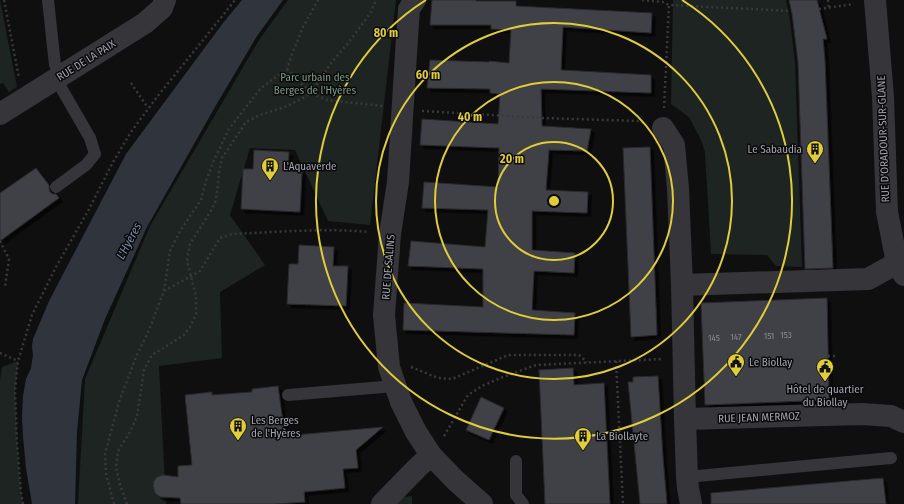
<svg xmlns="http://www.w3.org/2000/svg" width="904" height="504" viewBox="0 0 904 504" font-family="'Fira Sans Condensed',sans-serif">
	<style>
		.green { fill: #1e2421 }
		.water { fill: #2f343d }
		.building { fill: #414146; stroke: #2a292c; filter: url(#shadow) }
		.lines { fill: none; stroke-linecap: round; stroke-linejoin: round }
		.path { stroke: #39393e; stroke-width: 2.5; stroke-dasharray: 2 3; stroke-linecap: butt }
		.service { stroke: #35353a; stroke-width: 12 }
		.minor { stroke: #35353a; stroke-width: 22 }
		.ring { fill: none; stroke: #e0cd37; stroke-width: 2 }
		.labels { text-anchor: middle; stroke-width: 3; stroke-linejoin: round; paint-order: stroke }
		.number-label { font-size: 9px; fill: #898a96 }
		.street-label { font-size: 11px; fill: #a1a3b0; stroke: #0a0a0b }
		.park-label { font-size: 11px; fill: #7a9a83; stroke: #0a0a0b }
		.poi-label { font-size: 11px; fill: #a1a3b0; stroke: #0a0a0b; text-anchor: start }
		.water-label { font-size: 12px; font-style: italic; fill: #7a89a9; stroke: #0a0a0b }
		.centre { fill: #e0cd37; stroke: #0a0a0b; stroke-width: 2 }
		.ring-label { font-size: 12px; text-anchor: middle; font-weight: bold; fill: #e0cd37; stroke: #0a0a0b; stroke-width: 3; stroke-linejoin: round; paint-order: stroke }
	</style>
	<defs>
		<filter id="shadow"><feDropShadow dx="3.5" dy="3.5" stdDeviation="0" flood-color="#0009"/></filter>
	</defs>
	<rect width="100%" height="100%" fill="#0f0f10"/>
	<!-- green -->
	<path class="green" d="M0 0 17 87 9 92 3 83 0 84Z
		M288 0H396L370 225 328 221 295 150 250 148 230 215 265 265 220 292 222 358 159 366 166 504H78L85 379 150 226 259 40Z
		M673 0H786L790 20 795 63 802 267 776 266 767 255 711 254 705 152 701 140 689 117 671 104Z
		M18 361 15 390 17 442 21 492 23 504H0V380L2 367Z
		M412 496V504H396L403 497Z"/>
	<!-- water -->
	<path class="water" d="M242 0H283L257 36 215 107 147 227 105 319 82 380 77 432 75 504H32L26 468 23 437 22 416 23 396 26 379 31 368 33 355 32 346 33 339 49 301 126 154 223 23Z"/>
	<!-- building -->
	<path class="building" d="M432 0H476V1H516V6L652 13 651 33 563 27 561 70 651 75V93L541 89 542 126 591 129 587 151 549 150 546 190 588 192 587 213 532 211V250L575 253 574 273 534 271 532 310 575 313 574 335 403 330 404 303 483 307V269L408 266 411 241 485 247 488 210 422 208 424 182 498 187 499 148 420 145 422 119 498 124 500 94 490 93V89L427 88 430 60 489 62V61L509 63 511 30 491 29V25H430Z
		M789 0H817L827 39H823L825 61 833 268 805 269 798 62 792 13Z
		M650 147 657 335 631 337 623 148Z
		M254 150 289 152 288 171 302 172 300 212 241 209 243 169H253Z
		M36 168 49 185V188L50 192 53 194H56L59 198 0 241V193Z
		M299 245 334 247 333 266H348L346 306 287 304 289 264H298Z
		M827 298 829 400 705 405 701 303Z
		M573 368 574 385 604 383 610 504H545L539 370Z
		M658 376 663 458 667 504H640L628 382H633V377Z
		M278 386 285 436 383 427 356 450 358 468 343 469 345 488 304 492 305 502 275 504H181L180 498 160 497 155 493 153 486 154 481 157 477 163 475 178 477V466L192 465 185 395 212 392V395L252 392V389Z
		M481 397 504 408 489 440 466 430Z
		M883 478 886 504H711V493Z"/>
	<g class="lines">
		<!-- path -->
		<path class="path" d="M4 0 19 78
			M642 0 663 2 669 5 792 11
			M828 0 829 8
			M819 9 854 4
			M287 69 311 93 327 100 383 106
			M131 83 148 108
			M664 108 669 5
			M422 111 543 118 640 121 644 123
			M0 241 9 259 5 287
			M164 291 200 271 220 238 232 234C278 232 324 228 369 232
			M0 353 18 361
			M828 356H836
			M616 361 623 504
			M411 367 438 378 452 379 508 355H579L587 362
			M444 436 468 395 482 386 503 377 536 365 663 359
			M23 504 21 492 17 442 15 390 18 361 32 315 57 265 88 211 113 162 131 132 157 97 224 14 235 0
			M114 504 106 474 105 454 119 402 136 357 149 330 164 291 170 251 180 231 201 200 206 181 215 158 229 129 261 88 287 69 291 57 303 27 318 0
			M127 504 120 485 116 467 118 451 131 430 137 416 144 370 152 355 184 335 190 327 196 314V296L187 261 190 244 212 209 216 200 219 173 222 158 246 122 260 115 285 107 303 98 311 93 331 63 349 42 371 12 376 0"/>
		<!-- service -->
		<path class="service" d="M48 0 55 65 61 75
			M56 79 90 138 95 154 86 165 56 187
			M288 395 395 386
			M516 461V495L523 504
			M687 477 891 458"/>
		<!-- minor -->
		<path class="minor" d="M415 0 409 9 407 38 398 182 390 234 384 315 389 367 401 402 416 432 431 455 455 480 482 504
			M875 0 883 97 887 212 897 263 904 275
			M0 114 145 23 162 8 165 0
			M663 128 674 145 678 188 682 285 685 419 687 477 688 488 691 504
			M682 285 868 279 897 263
			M685 419 862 414 891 416 904 422
			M382 504 417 468 431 455"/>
	</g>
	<!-- distance rings -->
	<g class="ring">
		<circle cx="554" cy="201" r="59"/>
		<circle cx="554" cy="201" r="119"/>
		<circle cx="554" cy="201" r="178"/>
		<path d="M682 0A238 238 0 1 1 426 0"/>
	</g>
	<!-- icons -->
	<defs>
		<g id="building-pin" transform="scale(0.9)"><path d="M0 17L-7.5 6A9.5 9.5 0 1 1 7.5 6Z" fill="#e0cd37" stroke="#0a0a0b"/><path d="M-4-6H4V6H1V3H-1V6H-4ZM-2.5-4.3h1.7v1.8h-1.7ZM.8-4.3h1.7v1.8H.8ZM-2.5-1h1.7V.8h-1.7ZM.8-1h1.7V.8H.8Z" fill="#111"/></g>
		<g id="civic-pin" transform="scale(0.9)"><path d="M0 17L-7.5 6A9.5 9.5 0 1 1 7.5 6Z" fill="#e0cd37" stroke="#0a0a0b"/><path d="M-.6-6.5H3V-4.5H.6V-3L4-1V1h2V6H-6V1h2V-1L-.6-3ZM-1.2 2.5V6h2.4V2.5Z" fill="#111"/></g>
	</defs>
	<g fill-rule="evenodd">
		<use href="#building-pin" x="815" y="149"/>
		<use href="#building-pin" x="270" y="166"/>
		<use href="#civic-pin" x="736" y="362"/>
		<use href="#civic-pin" x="825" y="367"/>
		<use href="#building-pin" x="238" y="426"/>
		<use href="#building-pin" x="583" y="436"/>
	</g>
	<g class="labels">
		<!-- number labels -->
		<g class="number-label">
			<text x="786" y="338">153</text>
			<text x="769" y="339">151</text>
			<text x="736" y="340">147</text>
			<text x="714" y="341">145</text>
		</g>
		<!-- street labels -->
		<g class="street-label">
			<text transform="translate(86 60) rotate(-32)" y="4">RUE DE LA PAIX</text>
			<text transform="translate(883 139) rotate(-92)" y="4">RUE D'ORADOUR-SUR-GLANE</text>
			<text transform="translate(388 267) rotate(-85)" y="4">RUE DE SALINS</text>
			<text transform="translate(759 417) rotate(-2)" y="4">RUE JEAN MERMOZ</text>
		</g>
		<!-- park labels -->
		<g class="park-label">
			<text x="315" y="81">Parc urbain des<tspan x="315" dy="13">Berges de l'Hyères</tspan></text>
		</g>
		<!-- poi labels -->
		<g class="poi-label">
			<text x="802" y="153" text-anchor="end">Le Sabaudia</text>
			<text x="283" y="170">L'Aquaverde</text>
			<text x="749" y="366">Le Biollay</text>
			<text x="825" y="393" text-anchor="middle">Hôtel de quartier<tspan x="825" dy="13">du Biollay</tspan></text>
			<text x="251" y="424">Les Berges<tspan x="251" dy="13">de l'Hyères</tspan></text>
			<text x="596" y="440">La Biollayte</text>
		</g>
		<!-- water labels -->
		<g class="water-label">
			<text transform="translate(129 241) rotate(-62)" y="4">L'Hyères</text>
		</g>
	</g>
	<circle cx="554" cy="201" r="6" class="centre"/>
	<g class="ring-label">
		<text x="386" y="37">80 m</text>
		<text x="428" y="79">60 m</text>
		<text x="470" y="121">40 m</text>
		<text x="512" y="163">20 m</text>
	</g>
</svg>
